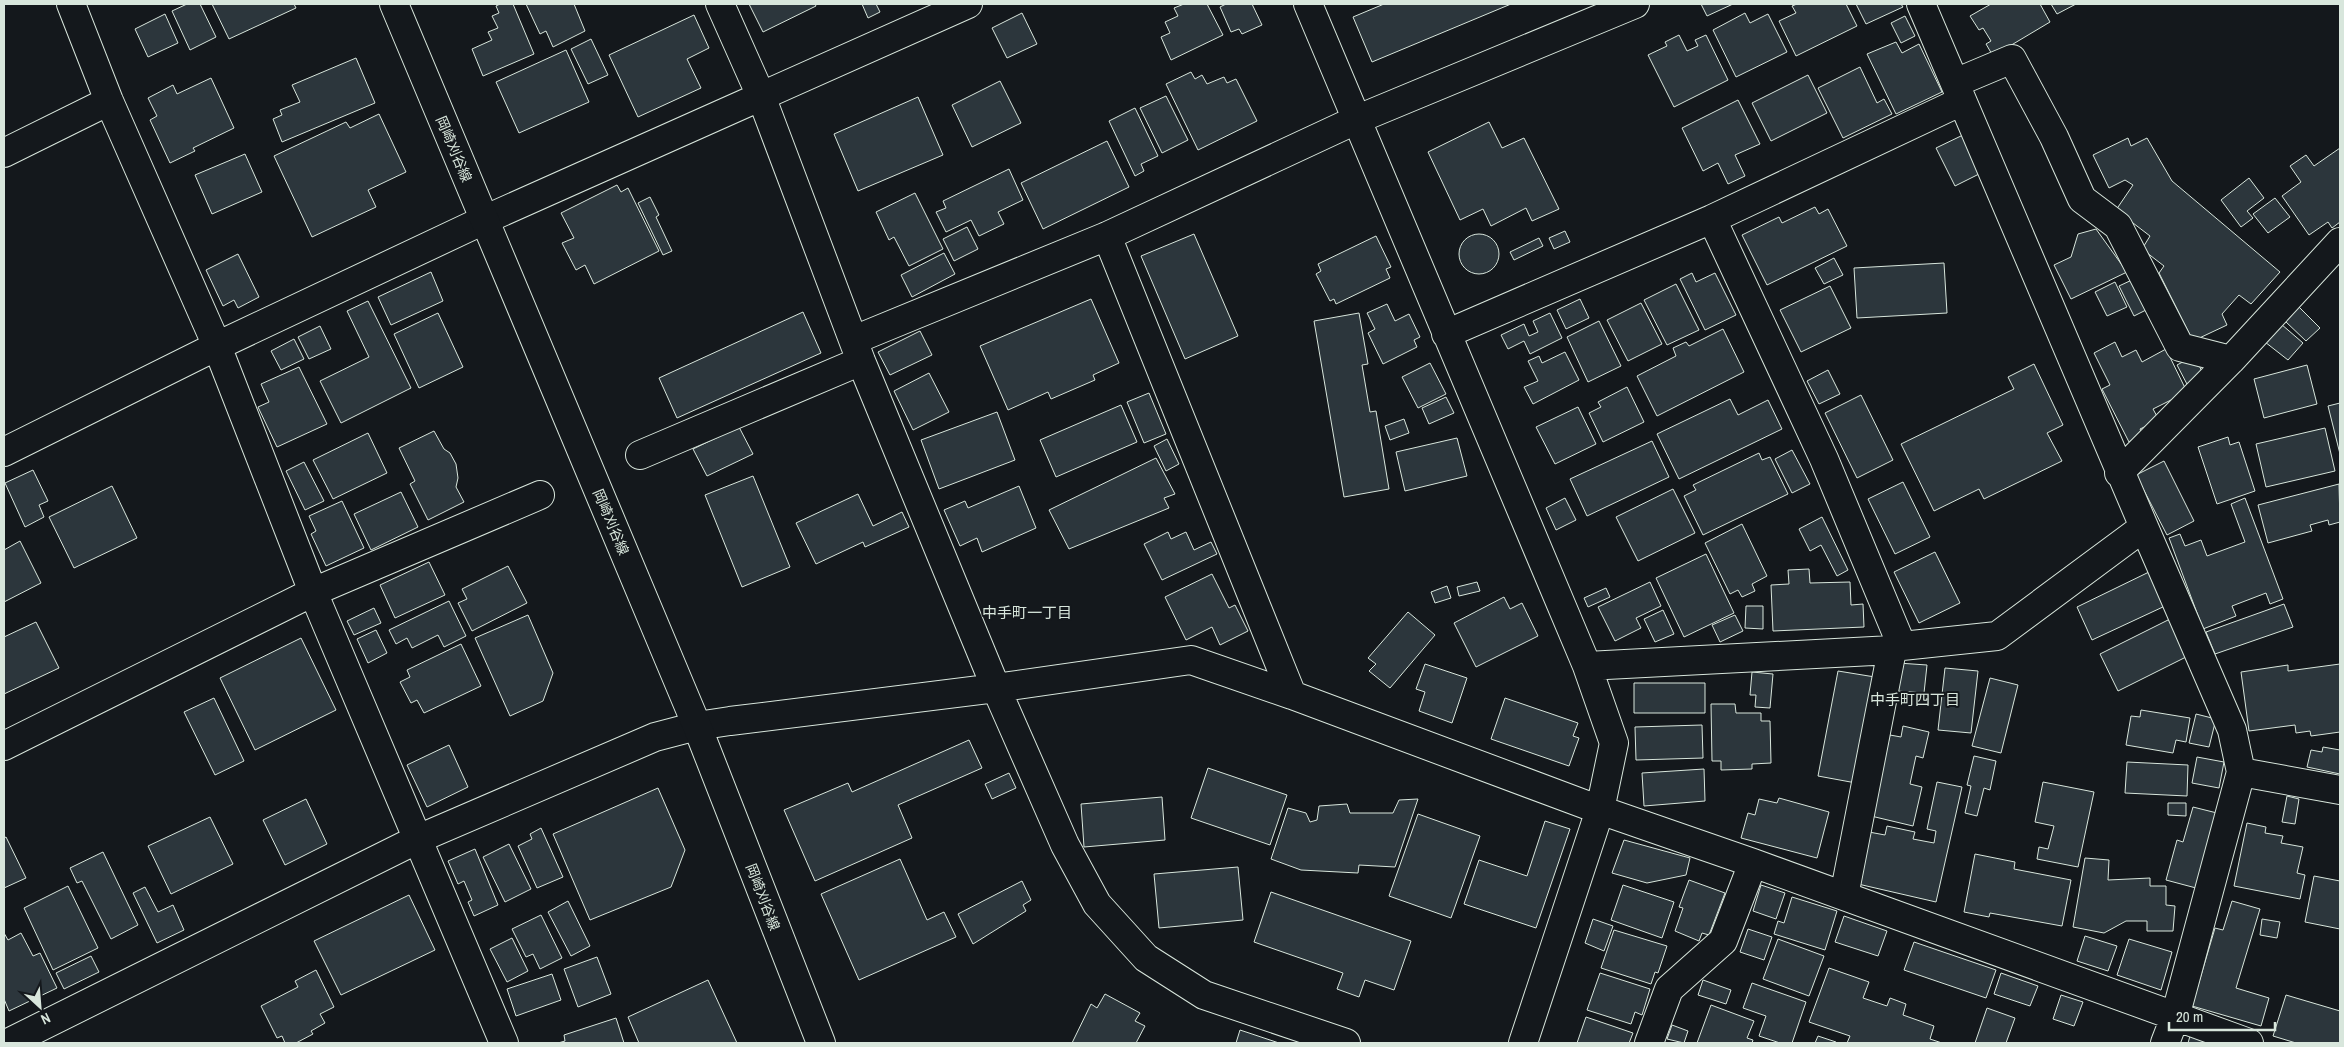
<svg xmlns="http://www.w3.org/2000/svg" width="2344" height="1047" viewBox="0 0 2344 1047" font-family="'Archivo Narrow','Noto Sans JP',sans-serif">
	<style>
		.building { fill: #2c363c; stroke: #d8e6dc }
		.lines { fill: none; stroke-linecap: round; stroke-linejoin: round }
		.minor-casing { stroke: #d8e6dc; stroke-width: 30 }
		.major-casing { stroke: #d8e6dc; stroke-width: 30 }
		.minor { stroke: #14181c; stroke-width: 28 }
		.major { stroke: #14181c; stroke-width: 28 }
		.labels { text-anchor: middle; stroke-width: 4; stroke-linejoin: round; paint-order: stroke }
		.street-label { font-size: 14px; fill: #d8e6dc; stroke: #14181c }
		.neighbourhood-label { font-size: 15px; fill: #d8e6dc; stroke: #14181c }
	</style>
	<rect width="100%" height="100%" fill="#14181c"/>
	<!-- building -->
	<path class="building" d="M187 4H200L216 37 190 50 172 11Z
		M212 4H294L296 8 229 39Z
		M500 4H513L534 54 483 76 472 49 492 40 488 32 498 28 492 16 499 13 496 6Z
		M526 4H574L585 31 553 47 546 31 540 34Z
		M749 4H815L816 6 763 32Z
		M862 4H876L880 12 868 18Z
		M1184 4H1207L1223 35 1171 60 1161 37 1170 33 1165 22 1178 16 1174 8Z
		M1226 4H1252L1262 25 1242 34 1239 29 1231 32 1220 7Z
		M1384 4H1511L1372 62 1353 17Z
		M1701 4H1733L1707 16Z
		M1797 4H1846L1857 26 1796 56 1779 21 1796 13 1792 6Z
		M1856 4H1901L1903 7 1866 24Z
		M1991 4H2040L2050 22 1993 56 1986 44 1991 41 1983 28 1979 30 1970 16Z
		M2051 4H2076L2057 14Z
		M1022 13 1037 44 1007 58 992 28Z
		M1745 13 1750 23 1768 14 1787 52 1736 77 1713 30Z
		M165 14 178 43 148 57 135 29Z
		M694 15 709 48 687 59 701 88 638 117 609 55Z
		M1905 16 1915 36 1901 43 1891 23Z
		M1679 35 1687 51 1698 46 1695 40 1706 35 1728 80 1674 107 1648 55 1667 46 1665 42Z
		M591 39 608 75 588 84 571 49Z
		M1896 42 1902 53 1919 44 1942 92 1896 114 1867 54Z
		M566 50 589 102 519 133 496 82Z
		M356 58 375 103 282 142 273 119 282 115 280 110 300 102 292 85Z
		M1860 67 1877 103 1884 99 1892 114 1843 138 1818 88Z
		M1191 72 1195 79 1202 75 1207 84 1224 77 1227 83 1236 79 1257 121 1198 150 1166 84Z
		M1808 75 1827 113 1771 141 1752 103Z
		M211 78 234 128 193 148 195 151 170 163 150 120 157 116 148 98 173 85 177 94Z
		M1000 81 1021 123 972 147 952 105Z
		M1166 96 1188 140 1162 153 1140 108Z
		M918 97 943 155 858 191 834 134Z
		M1738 100 1760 144 1735 155 1745 176 1728 184 1718 163 1703 171 1682 128Z
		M1135 108 1158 156 1141 164 1144 171 1135 176 1109 121Z
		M379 114 406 172 368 190 376 207 312 237 274 156 346 122 350 128Z
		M1489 122 1502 148 1524 138 1559 209 1532 221 1526 208 1491 226 1483 209 1460 220 1428 152Z
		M1963 135 1981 173 1955 186 1936 148Z
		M2128 138 2131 146 2147 138 2172 181 2280 272 2251 304 2239 295 2222 314 2227 325 2193 341 2159 273 2164 266 2142 249 2150 236 2116 210 2133 185 2125 180 2109 188 2093 155Z
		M1107 141 1129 187 1043 229 1021 183Z
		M2340 148V222L2332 228 2328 222 2309 235 2282 196 2301 182 2290 166 2306 155 2314 166Z
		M245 154 262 192 212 214 195 175Z
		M1009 169 1023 200 998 212 1004 224 979 236 971 220 946 232 936 212 946 208 943 201Z
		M2249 178 2264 198 2247 211 2253 218 2241 227 2221 200Z
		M617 185 621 192 628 188 659 251 594 284 585 265 576 270 562 243 574 238 561 213Z
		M915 193 943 249 909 266 894 237 889 240 876 212Z
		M650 197 659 215 656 217 672 251 663 255 638 203Z
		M2275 198 2290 217 2268 233 2253 214Z
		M1815 207 1819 214 1828 209 1847 246 1767 285 1742 235 1779 217 1782 223Z
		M967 227 978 249 954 261 943 239Z
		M2096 229 2127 272 2071 299 2054 265 2071 257 2078 234Z
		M1565 231 1570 242 1554 249 1549 238Z
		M1194 234 1238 336 1185 359 1141 256Z
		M1459 254a20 20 0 1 1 40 0a20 20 0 1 1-40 0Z
		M1376 236 1391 267 1386 269 1390 278 1336 304 1334 299 1330 301 1316 274 1321 271 1318 264Z
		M1539 238 1543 246 1514 260 1510 252Z
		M944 253 955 274 912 297 901 275Z
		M238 254 259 297 238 308 234 300 223 306 206 270Z
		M1834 258 1843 275 1824 284 1815 268Z
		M1944 263 1947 313 1857 318 1854 268Z
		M431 272 443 301 391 325 378 297Z
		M1692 273 1696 282 1715 273 1736 315 1705 330 1680 279Z
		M2134 279 2148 309 2134 316 2119 286Z
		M2115 282 2127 307 2107 316 2095 292Z
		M1676 284 1699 330 1667 345 1644 300Z
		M1830 286 1851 328 1801 352 1780 310Z
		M1091 299 1119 363 1093 375 1095 380 1051 399 1048 392 1008 410 980 346Z
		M1580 299 1589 318 1566 329 1557 310Z
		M368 301 411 388 341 423 320 381 369 357 347 311Z
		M1641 303 1662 344 1628 361 1607 320Z
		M1387 304 1395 321 1409 314 1420 337 1414 340 1417 347 1383 364 1368 333 1375 329 1367 313Z
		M2299 307 2320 328 2306 341 2285 321Z
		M803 312 821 353 677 418 659 378Z
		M438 313 463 367 419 388 394 334Z
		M1359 313 1368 364 1362 365 1370 412 1376 411 1389 489 1344 497 1314 321Z
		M1550 313 1562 338 1530 354 1524 341 1508 349 1501 335 1524 324 1529 336 1538 332 1533 321Z
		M1599 321 1621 366 1588 382 1567 337Z
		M2281 324 2303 343 2288 360 2265 342Z
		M320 326 331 349 309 359 298 337Z
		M1723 329 1744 372 1657 416 1637 376 1676 356 1673 348 1686 342 1689 346Z
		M920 331 932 355 890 375 878 352Z
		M294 339 304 359 281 370 271 351Z
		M2115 342 2122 357 2136 350 2142 362 2166 349 2187 392 2153 409 2159 420 2140 429 2143 435 2129 442 2102 389 2110 385 2094 353Z
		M1565 352 1579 380 1533 404 1524 387 1538 381 1528 361 1539 356 1542 363Z
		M2194 356 2206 379 2189 388 2177 365Z
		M1430 363 1446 394 1418 408 1402 377Z
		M2034 364 2063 425 2047 433 2062 461 1984 499 1979 489 1934 511 1901 444 2014 389 2008 377Z
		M2307 365 2317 404 2264 418 2254 379Z
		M299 367 327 424 277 447 258 407 269 402 261 384Z
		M1828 370 1840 394 1819 404 1807 381Z
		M929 373 949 412 913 430 894 391Z
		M1627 387 1644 422 1603 442 1589 413 1601 407 1598 402Z
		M1149 393 1166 434 1144 443 1127 402Z
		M1861 395 1893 460 1857 478 1825 413Z
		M1446 397 1454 413 1429 424 1422 408Z
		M1730 399 1738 415 1768 400 1782 429 1679 479 1657 434Z
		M2340 403V454L2328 406Z
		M1121 405 1137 442 1056 477 1040 440Z
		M1578 407 1596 444 1555 464 1536 427Z
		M997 412 1015 460 939 489 921 440Z
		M1404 419 1409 433 1390 440 1385 426Z
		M739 427 753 454 707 476 693 449Z
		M2325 428 2335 471 2266 487 2256 444Z
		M434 431 444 449 450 453 456 464 458 478 456 487 464 502 428 520 410 484 415 481 399 448Z
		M368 433 387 473 333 499 313 460Z
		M2228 437 2230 445 2239 442 2255 491 2217 504 2198 447Z
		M1457 438 1467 476 1405 491 1396 452Z
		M1167 439 1179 464 1166 471 1154 446Z
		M1652 441 1669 477 1587 516 1570 479Z
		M1792 450 1810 484 1792 493 1775 459Z
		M1759 453 1762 460 1770 457 1788 494 1703 535 1684 496 1696 490 1693 485Z
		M1156 458 1175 494 1164 498 1169 508 1069 549 1049 510Z
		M2164 461 2194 521 2167 535 2136 475Z
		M304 462 324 501 305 510 286 471Z
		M33 470 48 501 39 505 44 517 25 527 5 483Z
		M753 476 790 567 742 587 705 495Z
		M1903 482 1930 537 1895 554 1868 499Z
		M2339 484 2340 522 2329 525 2328 520 2310 525 2312 531 2268 543 2258 505Z
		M112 486 137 538 74 568 49 517Z
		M1019 486 1036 528 982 552 977 538 960 546 944 510 965 501 968 508Z
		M1673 489 1695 533 1638 561 1616 517Z
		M401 492 418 527 371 550 354 514Z
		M858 494 873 526 902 512 909 527 865 547 863 542 816 564 796 523Z
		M1565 498 1576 520 1556 530 1546 508Z
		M2245 498 2283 599 2270 604 2266 593 2232 606 2236 616 2203 629 2169 538 2180 534 2185 546 2201 540 2207 556 2245 542 2231 504Z
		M342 501 364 548 326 566 311 534 316 531 309 516Z
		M1822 517 1848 570 1837 576 1821 545 1810 551 1799 529Z
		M1742 524 1767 576 1752 584 1755 591 1742 597 1738 590 1730 594 1705 543Z
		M1168 532 1171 539 1186 532 1194 550 1211 542 1217 554 1162 580 1144 544Z
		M20 541 41 583 4 602V550Z
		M1935 552 1960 603 1919 623 1894 572Z
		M1706 554 1734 613 1684 637 1656 578Z
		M429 562 445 595 395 618 380 585Z
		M508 566 527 603 472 631 458 603 467 599 462 589Z
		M1809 569 1810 583 1850 582 1851 605 1863 604 1864 627 1773 631 1771 585 1789 584 1788 570Z
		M2149 572 2165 606 2092 640 2077 607Z
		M1212 574 1229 608 1235 605 1248 631 1220 645 1212 627 1186 640 1165 597Z
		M1477 582 1480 591 1459 596 1457 587Z
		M1650 582 1661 606 1636 618 1641 628 1615 641 1598 607Z
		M1447 586 1451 598 1435 603 1431 592Z
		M1606 588 1610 597 1588 607 1584 598Z
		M1504 597 1510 609 1522 603 1538 636 1476 667 1454 623Z
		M449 601 466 636 444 647 438 635 412 648 407 638 396 644 389 630Z
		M2284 604 2293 627 2215 654 2206 632Z
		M1746 606H1763V629L1745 628Z
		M374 608 381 623 354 635 347 621Z
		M1663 610 1674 634 1655 642 1644 619Z
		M1408 612 1435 635 1390 688 1369 671 1376 664 1368 658Z
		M528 615 553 673 543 701 510 716 475 638Z
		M1735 615 1743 631 1720 642 1712 625Z
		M2170 619 2188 656 2118 691 2100 654Z
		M36 622 59 668 4 694V637Z
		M376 630 387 653 368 663 357 639Z
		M301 638 336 710 255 750 220 678Z
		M461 644 481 686 424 713 417 700 411 703 400 682 410 677 407 670Z
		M1898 663 1927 665 1924 693 1896 691Z
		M1425 664 1467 678 1452 723 1419 711 1425 692 1416 689Z
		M2340 664V732L2311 736 2310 731 2296 733 2295 725 2249 731 2241 672 2288 665V671Z
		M1945 668 1978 671 1971 733 1938 730Z
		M1838 671 1875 677 1856 783 1818 776Z
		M1752 672 1773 674 1770 708 1755 707 1756 695H1750Z
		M1990 678 2018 685 2001 753 1972 746Z
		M1634 683H1705V713H1634Z
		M214 698 244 761 215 775 184 712Z
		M1505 698 1578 723 1573 736 1579 738 1569 766 1491 739Z
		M1711 704H1735L1736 713H1761V721H1770L1771 763 1752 764V769L1721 770V761H1712Z
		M2141 710 2190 718 2186 742 2176 740 2173 753 2126 745 2131 716 2140 717Z
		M2196 714 2216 719 2209 747 2189 743Z
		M1702 725 1703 758 1636 760 1635 727Z
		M1903 726 1929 732 1923 758 1916 756 1910 784 1922 787 1913 826 1871 816 1890 735 1901 737Z
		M969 740 982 768 898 805 912 838 815 881 784 810 848 783 852 792Z
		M449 745 468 787 427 807 407 765Z
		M2323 747 2340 750V774L2307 767 2311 750 2322 752Z
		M1974 756 1996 761 1990 790 1984 788 1977 816 1965 813 1971 786 1967 785Z
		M2197 757 2224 762 2219 788 2192 783Z
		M2127 762 2188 765 2187 796 2125 793Z
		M1208 768 1287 795 1270 845 1191 818Z
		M1704 769 1705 801 1644 806 1642 773Z
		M1009 773 1016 788 992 799 985 784Z
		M1937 782 1962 787 1936 902 1858 884 1869 832 1885 835 1887 826 1915 832 1913 839 1934 843 1936 831 1927 829Z
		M2043 782 2094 792 2078 867 2037 859 2039 847 2048 849 2054 826 2035 822Z
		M658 788 685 850 671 887 590 920 553 834Z
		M2287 796 2299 799 2295 824 2282 822Z
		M1162 797 1165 840 1084 847 1081 804Z
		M1779 798 1829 812 1817 858 1741 838 1748 813 1755 815 1759 799 1777 803Z
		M306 799 327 844 285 865 263 820Z
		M1418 799 1395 867 1359 865 1358 873 1301 870 1271 859 1288 808 1306 813 1310 822 1317 820 1319 806 1347 804 1350 813H1393L1399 800Z
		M2168 803H2186V816L2168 815Z
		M2193 807 2217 813 2196 888 2166 880 2177 840 2183 842Z
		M1418 814 1480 836 1451 918 1389 896Z
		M210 817 233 864 171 894 148 846Z
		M1545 821 1570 829 1536 928 1464 904 1479 860 1527 876Z
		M2247 823 2266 827 2265 833 2283 836 2281 843 2303 847 2297 873 2305 875 2300 899 2234 886Z
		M541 828 563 877 537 888 518 846 532 839 530 834Z
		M6 837 26 878 4 888V838Z
		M1624 840 1690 858 1686 875 1647 883 1612 873Z
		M509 844 531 889 505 902 483 857Z
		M475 849 498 905 474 916 468 902 472 900 464 881 458 884 448 861Z
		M103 852 138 925 111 939 82 881 77 883 70 868Z
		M1975 854 2015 862 2014 869 2071 880 2062 926 1990 913 1989 917 1964 912Z
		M2085 858 2109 860 2108 880 2150 878V886H2166V905L2175 906 2173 931H2147V921H2126L2104 933 2073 927Z
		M900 859 927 920 944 912 956 937 859 980 821 894Z
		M1238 867 1243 920 1159 928 1154 874Z
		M2314 876 2340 881V929L2305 922Z
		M1689 880 1725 893 1709 935 1702 933 1699 941 1675 931 1683 908 1679 907Z
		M1022 881 1031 900 1023 905 1026 911 973 944 958 914Z
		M1623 885 1674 902 1662 938 1611 920Z
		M1761 885 1785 893 1776 919 1753 911Z
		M68 886 98 948 53 970 24 908Z
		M145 887 158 912 173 905 184 930 157 943 133 893Z
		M1271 892 1411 941 1394 990 1365 980 1359 997 1337 989 1343 973 1254 942Z
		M409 895 435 950 341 995 314 941Z
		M1792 897 1837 911 1825 950 1774 934 1778 921 1784 923Z
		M568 901 590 946 571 956 548 912Z
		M2232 901 2260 909 2236 988 2269 998 2261 1026 2192 1006 2215 928 2223 930Z
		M541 915 562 958 540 969 533 954 526 957 512 929Z
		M1844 916 1887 931 1878 956 1835 942Z
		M1593 919 1613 926 1604 951 1585 943Z
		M2262 919 2280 922 2277 938 2260 935Z
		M1748 929 1772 937 1764 960 1740 952Z
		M1614 930 1667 946 1658 973 1655 972 1651 984 1601 968Z
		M4 933 8 940 21 933 33 956 40 953 57 988 9 1011 4 999Z
		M2085 936 2117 946 2108 971 2077 961Z
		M512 938 528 971 507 982 490 949Z
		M1778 939 1824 956 1809 996 1763 979Z
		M2129 939 2172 952 2161 990 2117 975Z
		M1914 942 1996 970 1986 998 1904 970Z
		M91 956 99 972 64 989 56 973Z
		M597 957 611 994 578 1007 564 969Z
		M1829 968 1869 982 1863 998 1887 1006 1890 998 1906 1004 1903 1015 1934 1026 1930 1039 1942 1043H1847L1850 1036 1809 1022Z
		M316 970 334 1007 320 1014 325 1023 311 1031 313 1034 296 1043H285L282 1036 277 1038 261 1006 298 987 295 981Z
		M1600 973 1650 989 1642 1015 1635 1012 1631 1024 1587 1010Z
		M2001 973 2038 986 2030 1006 1994 994Z
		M552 974 561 1000 516 1016 507 989Z
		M708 980 737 1043H639L628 1017Z
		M1703 980 1731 990 1726 1004 1698 995Z
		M1752 983 1806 1002 1792 1043H1780L1759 1036 1766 1016 1743 1008Z
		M1105 994 1140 1013 1135 1021 1145 1026 1136 1043H1072L1091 1004 1097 1008Z
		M2061 995 2083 1002 2074 1026 2053 1019Z
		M2286 995 2340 1011V1043H2296L2273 1036Z
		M1711 1005 1754 1021 1747 1038 1753 1040 1752 1043H1697Z
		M1987 1008 2015 1018 2006 1043H1975Z
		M1586 1017 1633 1033 1629 1043H1577Z
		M616 1018 624 1043H558L565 1041 564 1035Z
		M1672 1025 1688 1031 1684 1043 1667 1039Z
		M1240 1030 1279 1043H1236Z
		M1818 1036 1836 1042V1043H1815Z
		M2190 1036 2213 1043H2188Z"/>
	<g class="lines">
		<!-- minor casing -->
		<g class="minor-casing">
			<path id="minor" d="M71 4 109 101 217 346 313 592 504 1043
				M720 4 761 96 861 361 996 688 1065 845 1097 904 1146 958 1204 995 1346 1043
				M1308 4 1587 666 1614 743 1600 810 1523 1043
				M1921 4 2144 527
				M1955 83 2012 59 2054 137 2082 199 2118 226 2180 347 2231 360
				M4 153 109 101
				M1712 219 1824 459 1902 646
				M1107 236 1292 695
				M1446 334 1712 219 1962 101
				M854 340 1107 236 1358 119 1635 4
				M4 452 217 346 484 220 968 4
				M640 455 861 361
				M2119 473 2231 360 2340 242
				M1587 666 1892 650 1902 646 1997 636 2144 527 2232 730 2241 772 2175 1017 2165 1043
				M4 746 313 592 540 495
				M2241 772 2340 790
				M1844 896 1892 650
				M8 1043 418 839 655 737 697 726 730 721 996 688 1191 660 1292 695 1600 810 1753 863 2249 1043
				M1649 1043 1669 989 1723 941 1753 863"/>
		</g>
		<!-- major casing -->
		<g class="major-casing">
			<path id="major" d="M394 4 697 726 821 1043"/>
		</g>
		<!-- minor -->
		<use href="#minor" class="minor"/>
		<!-- major -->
		<use href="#major" class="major"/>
	</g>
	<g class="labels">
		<!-- street labels -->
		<g class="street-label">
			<text transform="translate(454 149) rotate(67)" y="5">岡崎刈谷線</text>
			<text transform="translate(611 522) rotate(67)" y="5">岡崎刈谷線</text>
			<text transform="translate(763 897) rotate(69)" y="5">岡崎刈谷線</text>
		</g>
		<!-- neighbourhood labels -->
		<g class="neighbourhood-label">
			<text x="1027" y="618">中手町一丁目</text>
			<text x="1915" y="705">中手町四丁目</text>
		</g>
	</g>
	<!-- border -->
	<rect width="2344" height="1047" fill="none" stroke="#d8e6dc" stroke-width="10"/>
	<!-- north arrow -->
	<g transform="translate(40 1007) rotate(154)" stroke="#14181c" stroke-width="4" paint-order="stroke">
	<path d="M0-4L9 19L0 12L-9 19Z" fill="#d8e6dc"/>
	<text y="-8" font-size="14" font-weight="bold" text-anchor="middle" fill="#d8e6dc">N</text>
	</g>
	<!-- scale -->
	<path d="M2169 1022v8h106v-8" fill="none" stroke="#d8e6dc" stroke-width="2.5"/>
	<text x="2176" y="1022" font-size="15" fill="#d8e6dc" stroke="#14181c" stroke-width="4" paint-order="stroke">20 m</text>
</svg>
